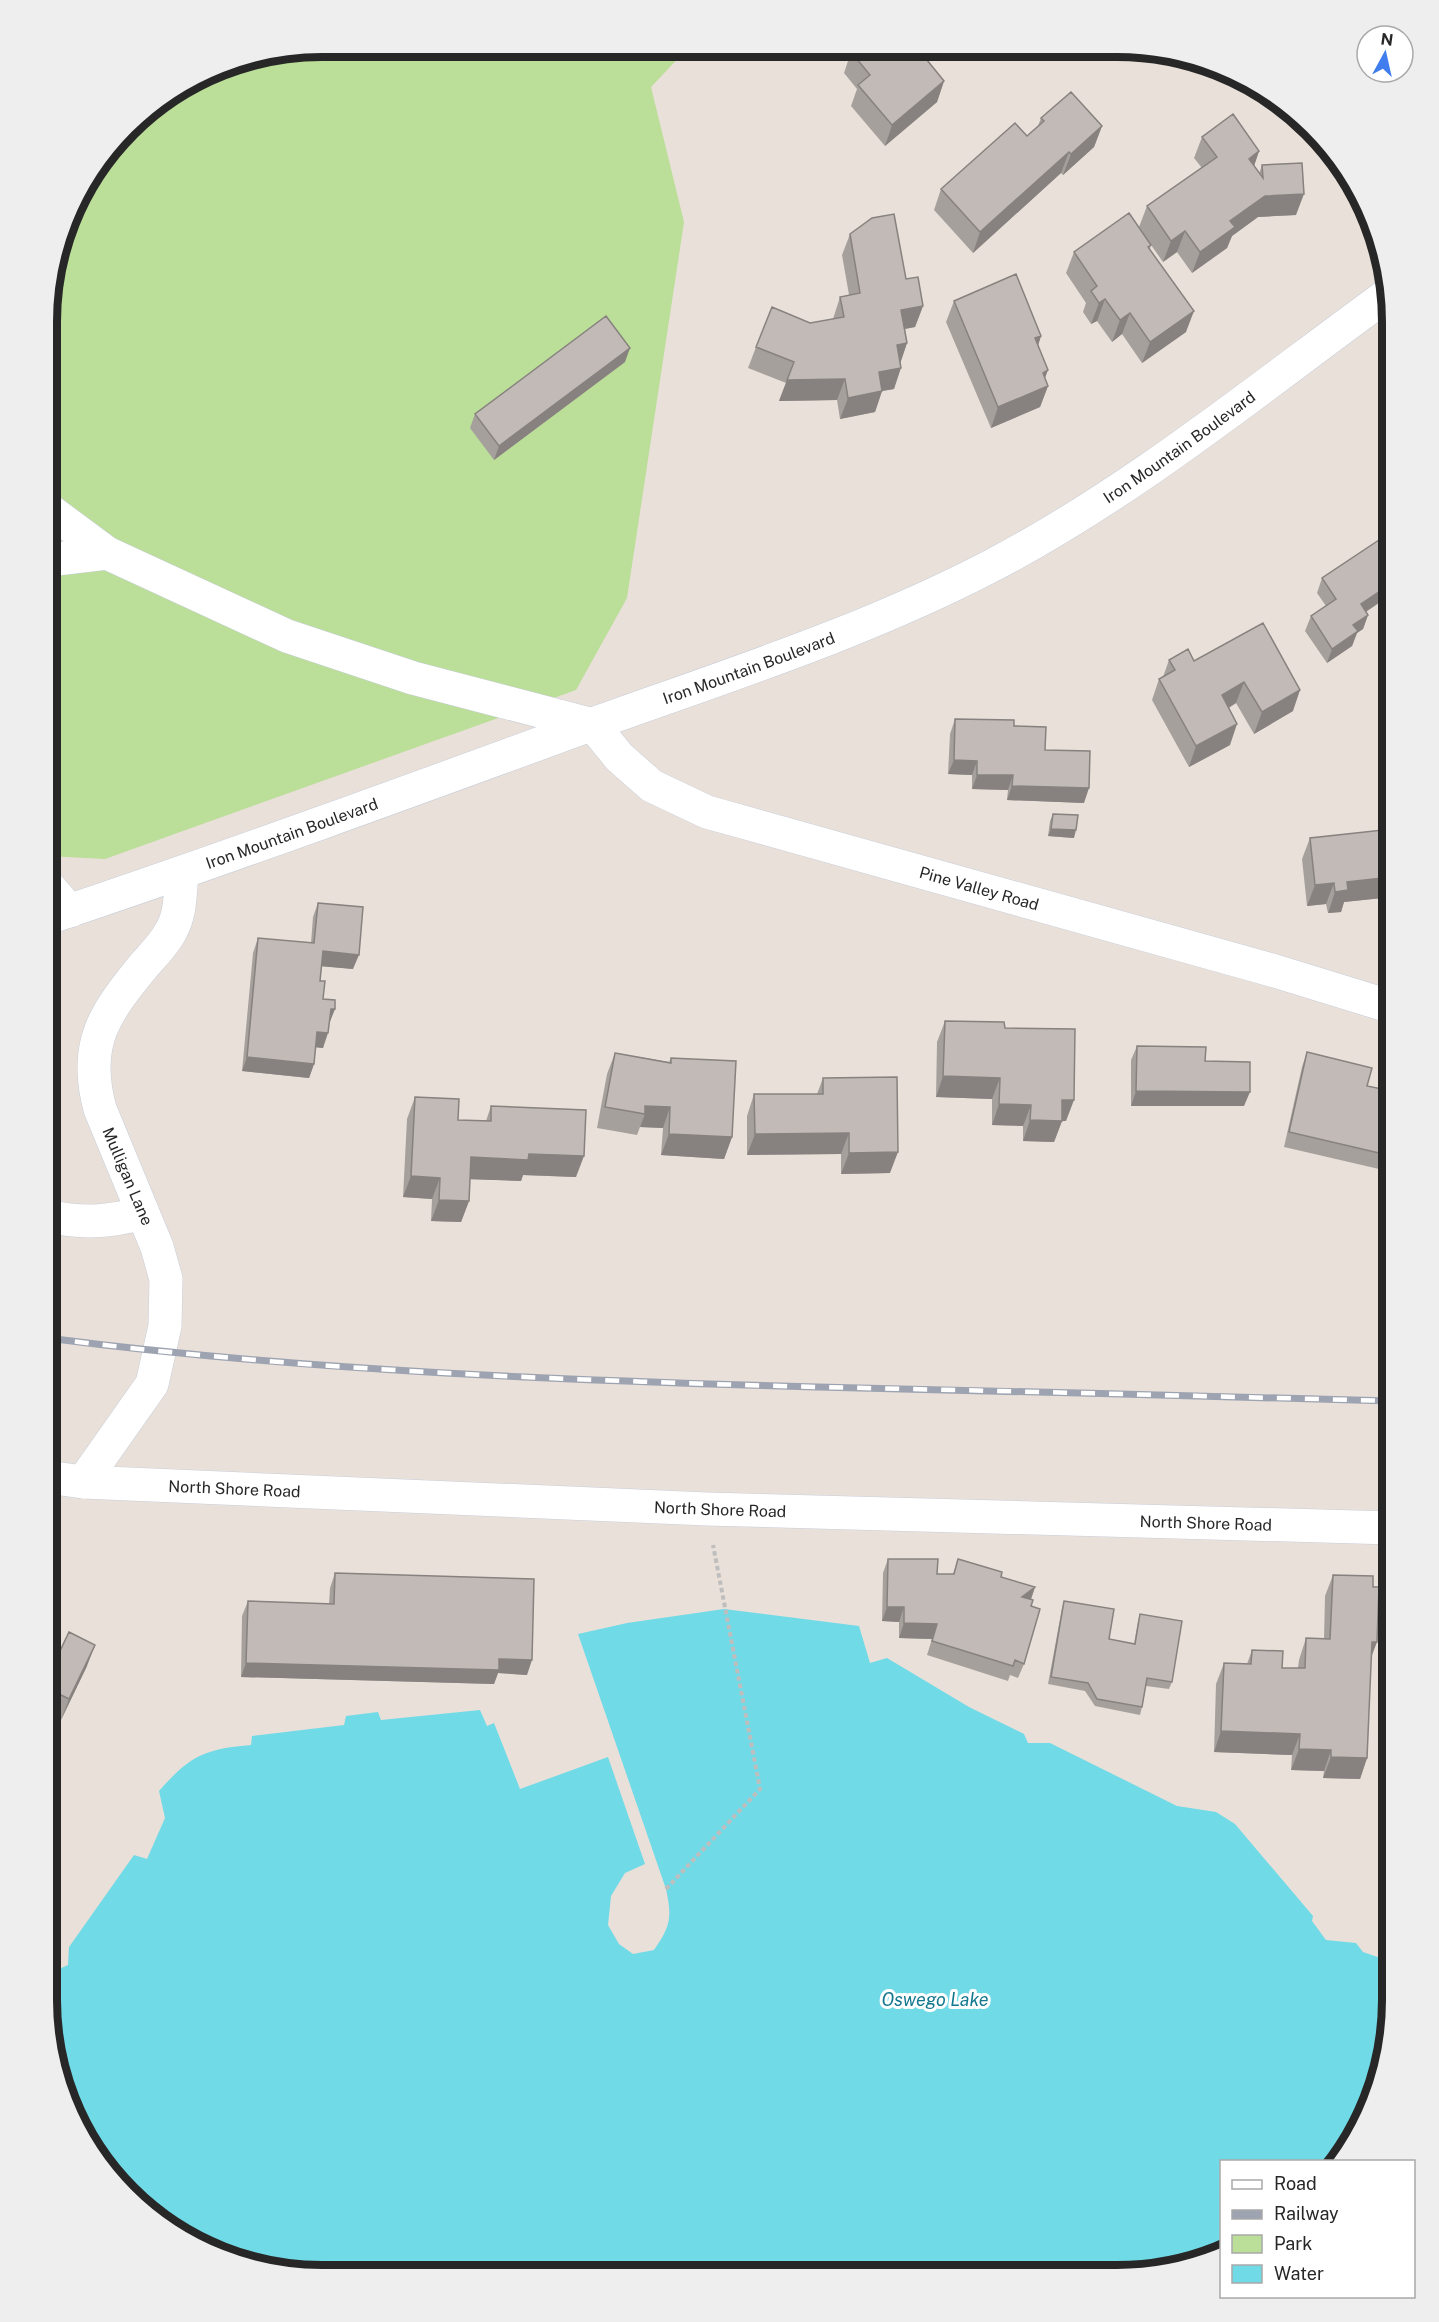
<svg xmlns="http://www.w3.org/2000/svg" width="1439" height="2322" viewBox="0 0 1439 2322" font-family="'Public Sans',sans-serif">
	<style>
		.green { fill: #bbde98 }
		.water { fill: #71dae7 }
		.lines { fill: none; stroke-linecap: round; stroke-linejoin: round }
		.minor-casing { stroke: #c8ced9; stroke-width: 34 }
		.path { stroke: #bebebe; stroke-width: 4; stroke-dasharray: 4.5 3; stroke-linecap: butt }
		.minor { stroke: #fff; stroke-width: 33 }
		.rail-casing { stroke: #9da3b1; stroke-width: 7 }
		.rail { stroke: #fff; stroke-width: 4.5; stroke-dasharray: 14; stroke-linecap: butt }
		.wall { fill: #a6a09d }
		.shaded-wall { fill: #87827f }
		.building { fill: #c1bab6; stroke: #87827f; stroke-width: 1.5 }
		.labels { text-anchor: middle; stroke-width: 6; stroke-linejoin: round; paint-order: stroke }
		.street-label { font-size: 16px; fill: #272727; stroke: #fff }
		.water-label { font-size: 18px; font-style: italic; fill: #14788f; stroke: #fff }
		.rim { fill: none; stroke: #272727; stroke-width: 8 }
	</style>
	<rect width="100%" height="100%" fill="#e9e0d9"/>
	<!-- green -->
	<path class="green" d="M322 47 688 48 651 87 684 222 627 598 576 690 105 859 48 856 49 286 75 200 140 115 217 67Z"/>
	<!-- water -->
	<path class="water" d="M724 1609 859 1626 870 1663 887 1658 969 1707 1024 1734 1028 1743H1050L1177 1806 1216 1812 1235 1824 1313 1916 1312 1921 1326 1940 1356 1943 1363 1952 1392 1962V2018L1372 2105 1339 2161 1222 2162 1221 2255 1117 2275 286 2273 216 2254 154 2218 103 2167 67 2105 47 2000V1995L54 1989 47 1969 57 1970 68 1965 69 1947 134 1855 147 1859 165 1818 159 1791C190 1756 204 1749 251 1745L252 1736 344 1725 346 1716 378 1712 381 1720 480 1710 487 1726 494 1723 520 1789 608 1757 645 1864 625 1873 611 1896 608 1925 619 1944 633 1954 654 1950C671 1926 672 1917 666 1889L578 1634 627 1623Z"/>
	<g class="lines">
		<!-- minor casing -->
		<g class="minor-casing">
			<g id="minor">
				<path id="s1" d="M49 510 107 553 287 636 413 678 593 725 619 757 652 786 707 812 1275 971 1392 1007"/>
				<path d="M48 560 107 553"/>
				<path d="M48 886 70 911"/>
				<path id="s2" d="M48 918C230 857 410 791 590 725 726 676 865 632 993 565 1134 491 1259 388 1387 295"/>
				<path d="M48 1216C82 1224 109 1222 143 1213"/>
				<path id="s3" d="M47 1477 83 1482 707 1509 1392 1528"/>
				<path d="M83 1482 152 1384 165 1326 166 1279 157 1247 100 1109C82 1043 105 1013 145 964 154 954 165 943 171 931 181 914 180 893 182 873"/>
			</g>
		</g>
		<!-- path -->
		<path class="path" d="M666 1889 760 1789 713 1545"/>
		<!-- minor -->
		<use href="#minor" class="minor"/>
		<!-- rail casing -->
		<g class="rail-casing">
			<path id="rail" d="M47 1338C303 1371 560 1380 817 1387 1009 1391 1200 1396 1392 1401"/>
		</g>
		<!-- rail -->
		<use href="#rail" class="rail"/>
	</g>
	<!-- wall -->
	<path class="wall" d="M856 48H936L925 58 944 81 937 102 885 146 851 106 857 89 844 73 851 52Z
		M1041 118 1102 126 1094 147 1063 175 1061 173 973 253 934 210 941 189 1027 136 1038 126Z
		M1202 137 1259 151 1254 166 1259 174 1262 165 1296 215 1258 217 1232 236 1227 248 1192 273 1177 252 1163 262 1151 245 1150 249 1186 332 1142 363 1122 334 1112 342 1097 321 1091 324 1083 312 1086 303 1066 273 1074 252 1139 227 1147 206 1202 168 1194 158Z
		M850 234 906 279 923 306 915 327 905 329 907 343 900 363 894 389 882 391 875 412 840 419 837 400 779 401 786 383 748 368 756 347 810 323 833 319 840 297 849 295 842 255Z
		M954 301 1041 336 1038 346 1045 378 1048 386 1040 407 991 428 946 322Z
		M625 362 494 460 470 428 475 414Z
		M1392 560V594L1366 612 1368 615 1363 629 1357 633 1352 646 1327 663 1305 631 1311 616 1326 606 1317 593 1322 578Z
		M1263 623 1293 711 1254 734 1236 703 1229 708 1230 745 1189 767 1152 700 1159 679 1163 677 1169 660 1194 661Z
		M955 719 1014 726 1045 750 1084 803 1007 800 1008 790 972 789V775L948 774 950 734Z
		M1053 814 1074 838 1048 836 1050 821Z
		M1392 829V897L1344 902 1341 912 1328 913 1326 904 1307 906 1302 859 1310 838Z
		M318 903 353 969 322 966 320 981 323 999 335 1009 329 1023 323 1048 316 1047 314 1064 309 1078 242 1071 253 953 258 938 311 943 313 917Z
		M945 1021 1005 1028 1066 1121H1062L1054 1142 1023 1141V1126L992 1125V1099L936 1097 937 1042Z
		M1137 1046 1205 1061 1244 1106H1131V1060Z
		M1307 1052 1367 1086 1392 1091V1172L1284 1147 1302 1067Z
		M615 1053 669 1062 671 1058 732 1137 724 1159 661 1155 663 1128 640 1127 637 1135 597 1128 607 1074Z
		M823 1078 890 1173 841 1174V1154L747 1155V1116L754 1094H817Z
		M415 1097 458 1120 486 1121 491 1106 576 1177 523 1175 521 1181 470 1179 469 1201 461 1222 431 1221 432 1199 403 1197 407 1119Z
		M888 1559 937 1574H953L958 1559 1001 1577 1035 1587 1031 1600V1606L1024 1664 1018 1678 1010 1675 1008 1681 927 1655 932 1639 899 1638V1622L882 1621 883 1573Z
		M335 1573 527 1675 498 1673 494 1684 241 1677 242 1616 248 1601 329 1604 330 1588Z
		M1333 1575 1371 1657 1367 1758 1360 1779 1323 1778 1324 1771 1291 1770 1292 1755 1214 1752 1216 1684 1224 1663 1247 1664 1252 1650 1282 1668H1298L1299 1660 1306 1638 1324 1639 1325 1596Z
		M1064 1601 1109 1639 1134 1644 1138 1621 1140 1614 1172 1682 1169 1689 1146 1686 1142 1707 1140 1715 1095 1706 1085 1691 1048 1684 1062 1608Z
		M87 1666 61 1720 54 1716 47 1676Z"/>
	<!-- shaded-wall -->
	<path class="shaded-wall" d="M919 48H936L910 70 918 49Z
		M944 81 937 102 885 146 892 125Z
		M1102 126 1094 147 1063 175 1071 154Z
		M1259 151 1252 172 1249 159Z
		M1069 152 1061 173 973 253 980 232Z
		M1304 194 1296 215 1258 217 1232 236 1227 248 1192 273 1200 252 1230 221 1265 196Z
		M1185 231 1177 252 1163 262 1171 241Z
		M1105 299 1097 321 1091 324 1099 303Z
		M923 306 915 327 893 331 901 310Z
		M1194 311 1186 332 1142 363 1150 342Z
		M1130 313 1122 334 1112 342 1120 320Z
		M1041 336 1034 357 1035 338Z
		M907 343 900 364 897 345Z
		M630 348 625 362 494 460 499 446Z
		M901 368 894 389 882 391 875 412 840 419 848 398 879 372Z
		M1048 370 1041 389 1048 386 1040 407 991 428 998 407 1043 373Z
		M845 379 837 400 779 401 787 380Z
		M1392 583V594L1356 618 1361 604Z
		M1368 615 1363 629 1357 633 1352 646 1327 663 1332 649 1353 625Z
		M1244 682 1236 703 1214 716 1222 695Z
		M1300 690 1293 711 1254 734 1262 712Z
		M1237 724 1230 745 1189 767 1196 746Z
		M954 760 977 761 972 775 948 774Z
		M977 775H1013L1008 790 972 789Z
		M1012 786 1089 788 1084 803 1007 800Z
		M1051 829 1076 830 1074 838 1048 836Z
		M1392 877V897L1344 902 1341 912 1328 913 1335 892 1347 882Z
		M1334 883 1326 904 1307 906 1315 885Z
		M323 951 359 955 353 969 318 966Z
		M331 1009H335L329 1024Z
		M317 1032 328 1033 323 1048 312 1047Z
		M247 1057 314 1064 309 1078 242 1071Z
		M943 1076 1000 1078 992 1099 936 1097Z
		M1136 1091 1250 1092 1244 1106H1131Z
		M1062 1100H1074L1066 1121H1062L1054 1142 1023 1141 1030 1120Z
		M999 1104 1031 1105 1023 1126 992 1125Z
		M645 1106 670 1107 663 1128 640 1127 645 1114Z
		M849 1133 841 1154 747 1155 755 1134Z
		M669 1134 732 1137 724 1159 661 1155Z
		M898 1152 890 1173 841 1174 849 1153Z
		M529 1154 584 1156 576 1177 523 1175 521 1181 463 1179 471 1157Z
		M411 1176 440 1178 432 1199 403 1197Z
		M439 1200 469 1201 461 1222 431 1221Z
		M1035 1587 1030 1601 1022 1597Z
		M887 1607H904L899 1622 882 1621Z
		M904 1623 937 1624 932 1639 899 1638Z
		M1372 1642H1377L1369 1663Z
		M95 1645 87 1666 61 1720 69 1699Z
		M499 1659 532 1660 527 1675 498 1673 494 1684 241 1677 246 1663Z
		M1221 1731 1300 1734 1292 1755 1214 1752Z
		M1299 1749 1331 1750 1324 1771 1291 1770Z
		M1331 1757 1367 1758 1360 1779 1323 1778Z"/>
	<!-- building -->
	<path class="building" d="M857 48H919L918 49 944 81 892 125 858 85 870 75 851 52Z
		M1071 92 1102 126 1071 154 1069 152 980 232 941 189 1015 123 1027 136 1044 121 1041 118Z
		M1233 114 1259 151 1249 159 1263 178 1262 165 1302 163 1304 194 1265 196 1230 221 1235 227 1200 252 1185 231 1171 241 1147 206 1217 157 1202 137Z
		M1129 213 1151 245 1148 247 1194 311 1150 342 1130 313 1120 320 1105 299 1099 303 1091 291 1097 286 1074 252Z
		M894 214 906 279 918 277 923 306 901 310 907 343 897 345 901 368 879 372 882 391 848 398 845 379 787 380 794 362 756 347 772 307 810 323 844 317 840 297 860 293 850 234 872 218Z
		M1016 274 1041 336 1035 338 1048 370 1043 373 1048 386 998 407 954 301Z
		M606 316 630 348 499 446 475 414Z
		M1379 540 1392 560V583L1361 604 1368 615 1353 625 1358 631 1332 649 1311 616 1336 599 1322 578Z
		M1263 623 1300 690 1262 712 1244 682 1222 695 1237 724 1196 746 1159 679 1175 670 1169 660 1188 649 1194 661Z
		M955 719 1014 720V726L1046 727 1045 750 1090 751 1089 788 1012 786 1013 775H977V761L954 760Z
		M1053 814 1078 815 1076 830 1051 829Z
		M1392 829V877L1347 882 1348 890 1335 892 1334 883 1315 885 1310 838Z
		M318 903 363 907 359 955 323 951 320 981H325L323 999 335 1000V1009H331L328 1033 317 1032 314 1064 247 1057 258 938 314 943Z
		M945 1021 1004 1022 1005 1028 1075 1029 1074 1100H1062V1121L1030 1120 1031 1105 999 1104 1000 1078 943 1076Z
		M1137 1046 1206 1047 1205 1061 1250 1062V1092L1136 1091Z
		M1307 1052 1372 1068 1367 1086 1392 1091V1156L1289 1132Z
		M615 1053 671 1063V1058L736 1061 732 1137 669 1134 670 1107 645 1106V1114L605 1107Z
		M897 1077 898 1152 849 1153V1133L755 1134 754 1094H823V1078Z
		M415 1097 459 1099 458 1120 491 1121V1106L586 1110 584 1156 529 1154 528 1160 471 1157 469 1201 439 1200 440 1178 411 1176Z
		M888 1559H938L937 1574H954L958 1559 1002 1572 1001 1577 1035 1587 1022 1597 1033 1600 1031 1606 1040 1609 1024 1664 1015 1660 1013 1666 932 1641 937 1624 904 1623V1607H887Z
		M47 1560 50 1561 47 1573Z
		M335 1573 534 1579 532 1660 499 1659V1670L246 1663 248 1601 334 1604Z
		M1333 1575 1373 1576V1587H1379L1377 1642H1372L1367 1758 1331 1757V1750L1299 1749 1300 1734 1221 1731 1224 1663 1251 1664 1252 1650 1283 1651 1282 1668H1305L1306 1638 1330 1639Z
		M1064 1601 1114 1609 1109 1639 1135 1644 1140 1614 1182 1621 1172 1682 1147 1678 1142 1707 1097 1699 1088 1683 1051 1677Z
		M69 1632 95 1645 69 1699 57 1693 48 1753H47V1676H48Z"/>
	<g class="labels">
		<!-- street labels -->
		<g class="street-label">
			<text dy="6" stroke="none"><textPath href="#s2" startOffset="1230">Iron Mountain Boulevard</textPath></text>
			<text dy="6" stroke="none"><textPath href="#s2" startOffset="744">Iron Mountain Boulevard</textPath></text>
			<text dy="6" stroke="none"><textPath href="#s2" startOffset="258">Iron Mountain Boulevard</textPath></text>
			<text dy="6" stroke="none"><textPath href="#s1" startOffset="1018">Pine Valley Road</textPath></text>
			<text transform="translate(128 1176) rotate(67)" y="6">Mulligan Lane</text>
			<text dy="6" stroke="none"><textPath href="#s3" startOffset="188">North Shore Road</textPath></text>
			<text dy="6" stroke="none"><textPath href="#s3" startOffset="674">North Shore Road</textPath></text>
			<text dy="6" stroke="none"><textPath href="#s3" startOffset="1160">North Shore Road</textPath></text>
		</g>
		<!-- water labels -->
		<g class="water-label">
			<text x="935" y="2006">Oswego Lake</text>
		</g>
	</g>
	<!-- crop -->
	<path d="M0 0H1439V2322H0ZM322 57H1117A265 265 0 0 1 1382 322V2000A265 265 0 0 1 1117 2265H322A265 265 0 0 1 57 2000V322A265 265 0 0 1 322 57Z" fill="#eee" fill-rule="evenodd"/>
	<path class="rim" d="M322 57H1117A265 265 0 0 1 1382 322V2000A265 265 0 0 1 1117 2265H322A265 265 0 0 1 57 2000V322A265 265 0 0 1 322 57Z"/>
	<!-- legend -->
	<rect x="1220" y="2160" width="195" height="138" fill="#ffffff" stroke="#a9a9a9" stroke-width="1.5"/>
	<rect x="1232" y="2180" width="30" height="9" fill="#ffffff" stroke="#a9a9a9" stroke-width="1.5"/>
	<text x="1274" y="2190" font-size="18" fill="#272727">Road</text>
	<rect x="1232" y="2210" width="30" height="9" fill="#9da3b1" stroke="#a9a9a9" stroke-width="1.5"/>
	<text x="1274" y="2220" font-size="18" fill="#272727">Railway</text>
	<rect x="1232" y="2235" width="30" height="18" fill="#bbde98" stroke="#a9a9a9" stroke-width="1.5"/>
	<text x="1274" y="2250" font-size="18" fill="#272727">Park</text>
	<rect x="1232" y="2265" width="30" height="18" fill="#71dae7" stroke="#a9a9a9" stroke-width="1.5"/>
	<text x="1274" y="2280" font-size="18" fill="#272727">Water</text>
	<!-- north arrow -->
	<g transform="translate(1385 54) rotate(8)"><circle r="28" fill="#ffffff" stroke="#a9a9a9" stroke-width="1.5"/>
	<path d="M0-4.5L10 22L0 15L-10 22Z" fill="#407def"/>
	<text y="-9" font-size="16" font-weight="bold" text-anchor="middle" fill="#272727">N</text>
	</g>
</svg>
